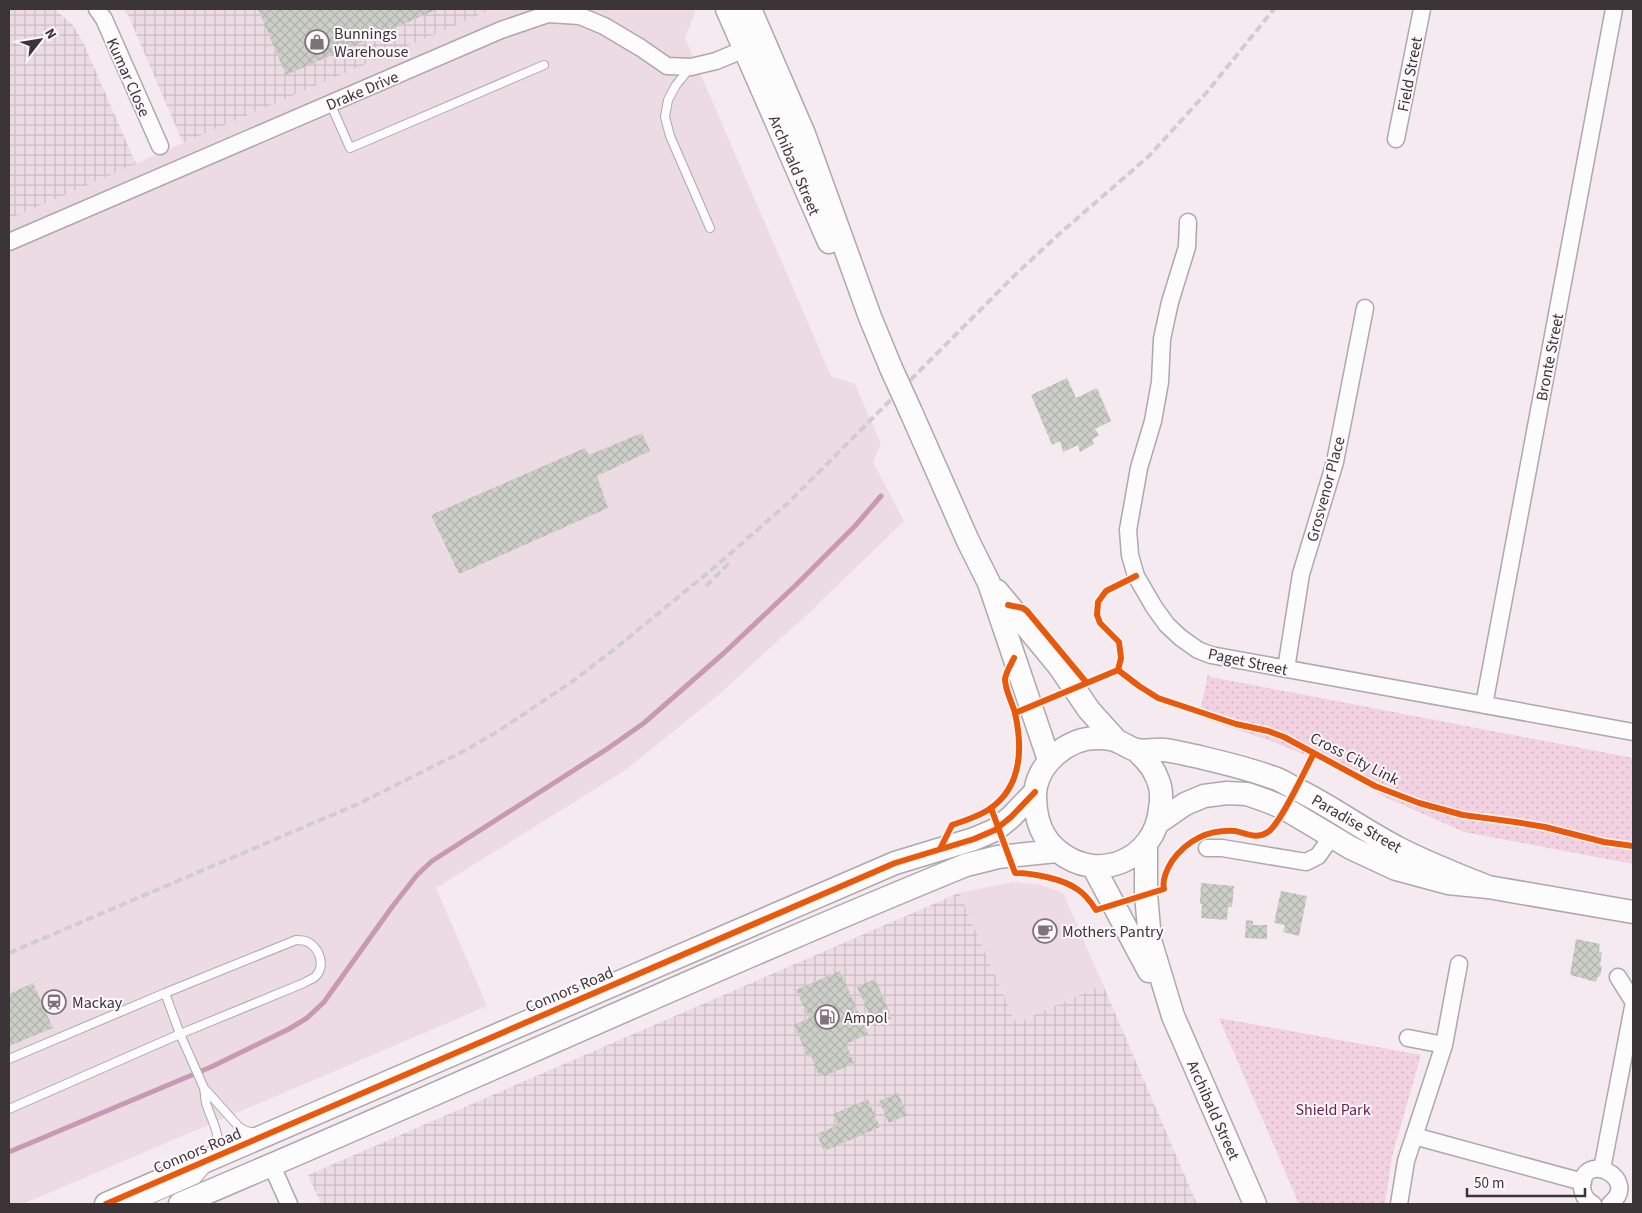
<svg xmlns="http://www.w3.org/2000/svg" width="1642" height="1213" viewBox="0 0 1642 1213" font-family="'Source Sans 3',sans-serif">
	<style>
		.built { fill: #ecdbe3 }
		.industrial { fill: url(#industrial-grid) }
		.park { fill: url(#park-dots) }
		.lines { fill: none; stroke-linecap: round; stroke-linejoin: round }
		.stream { stroke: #c89ab1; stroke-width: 5 }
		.building { fill: url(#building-cross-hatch) }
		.lane-casing { stroke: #aea7ab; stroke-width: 10 }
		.street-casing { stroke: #aea7ab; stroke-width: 19 }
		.secondary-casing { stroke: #aea7ab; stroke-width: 25 }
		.lane { stroke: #fdfcfd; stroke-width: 8 }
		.street { stroke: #fdfcfd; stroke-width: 16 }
		.secondary { stroke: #fdfcfd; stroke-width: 22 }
		.rail { stroke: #d0cdcf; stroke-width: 4; stroke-dasharray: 8 4; stroke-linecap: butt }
		.secondary-bridge-casing { stroke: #aea7ab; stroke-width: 25; stroke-linecap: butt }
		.secondary-bridge { stroke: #fdfcfd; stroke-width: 22 }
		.cycleway-casing { stroke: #fef7fa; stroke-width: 9 }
		.cycleway { stroke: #e8590c; stroke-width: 6 }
		.labels { text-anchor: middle; stroke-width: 4; stroke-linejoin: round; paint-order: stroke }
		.poi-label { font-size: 16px; fill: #3c3538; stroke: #fef7fa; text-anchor: start }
		.street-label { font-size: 16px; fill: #3c3538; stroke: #fef7fa }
		.park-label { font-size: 16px; fill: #6c214d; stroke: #fef7fa }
	</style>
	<defs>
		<pattern id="industrial-grid" width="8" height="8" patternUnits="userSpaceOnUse" patternTransform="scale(1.25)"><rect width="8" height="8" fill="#ecdbe3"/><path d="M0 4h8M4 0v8" fill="none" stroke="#cbbdc4"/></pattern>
		<pattern id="park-dots" width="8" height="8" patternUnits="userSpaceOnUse" patternTransform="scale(1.25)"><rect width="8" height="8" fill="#f2d1e1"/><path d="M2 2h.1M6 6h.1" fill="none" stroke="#d0b4c2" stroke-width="1.8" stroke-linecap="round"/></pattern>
		<pattern id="building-cross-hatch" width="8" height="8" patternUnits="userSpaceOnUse" patternTransform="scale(1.25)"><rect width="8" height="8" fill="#cccfc7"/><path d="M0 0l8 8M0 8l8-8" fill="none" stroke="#b0b2ac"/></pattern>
	</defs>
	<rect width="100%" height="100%" fill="#f4eaef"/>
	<!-- built -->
	<path class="built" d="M253 9H693L695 13 685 38 831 376 855 384 881 444 873 462 904 521 811 611 716 697 624 771 436 888 487 1006 23 1204H9V219L291 96Z
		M1013 882 1041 885 1063 893 1103 985 1016 1023 959 893Z"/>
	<!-- industrial -->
	<path class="industrial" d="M9 9H54L72 24 83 42 136 164 9 219Z
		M124 9H493L183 143 129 17Z
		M959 893 1016 1023 1103 985 1197 1204H321L308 1175Z"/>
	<!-- park -->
	<path class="park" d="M1208 674 1211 677 1633 758V864L1464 832 1387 798 1318 760 1271 741 1199 717Z
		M1219 1018 1421 1055 1392 1156 1385 1204H1299Z"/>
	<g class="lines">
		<!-- stream -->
		<path class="stream" d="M9 1152 211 1067 289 1029 307 1018 324 1002 392 907 417 875 432 861 607 749 644 723 724 653 797 584 855 526 881 496"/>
	</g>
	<!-- building -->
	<path class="building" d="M258 9H438L286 75Z
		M1067 378 1076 398 1097 388 1111 421 1095 429 1099 435 1092 440 1094 444 1080 452 1078 445 1063 452 1060 441 1052 445 1031 395Z
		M642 433 650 451 597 476 608 508 459 574 431 515 585 448 589 455Z
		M1201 883 1234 886 1232 907H1228L1227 920 1201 918 1202 904H1200Z
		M1281 891 1307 896 1299 936 1283 932 1285 925 1274 923Z
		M1246 920 1253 921V925H1267V939L1245 938Z
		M1576 939 1600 944 1599 952H1602L1600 966H1602L1600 977 1598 976 1596 982 1570 975Z
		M840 971 868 1034 846 1044 854 1063 825 1076 818 1074 811 1056 808 1057 794 1025 809 1018 796 990Z
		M875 979 892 1018 874 1025 857 987Z
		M33 983 53 1028 9 1046V994Z
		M898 1093 907 1115 889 1123 879 1101Z
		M868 1099 880 1127 824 1151 817 1134 838 1125 834 1114Z"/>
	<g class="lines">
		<!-- lane casing -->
		<g class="lane-casing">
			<path id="lane" d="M690 68 676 85 668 100 665 117 670 136 710 228
				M330 103 350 148 544 65
				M9 1059 165 993 180 1034 204 1088 239 1127 246 1131 257 1133
				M204 1088C205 1093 205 1098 206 1103 211 1120 223 1136 215 1153
				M9 1109 180 1034 304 983C307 981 312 979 315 977 326 966 320 949 308 942 304 940 300 940 296 940L165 993
				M140 1204 197 1179 207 1167"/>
		</g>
		<!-- street casing -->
		<g class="street-casing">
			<path id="street" d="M97 9 104 19 160 146
				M1396 139 1422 9
				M1188 222 1187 247 1170 302 1162 339 1160 382 1153 421 1139 468 1128 530 1130 555 1136 576 1154 607 1167 625 1181 638 1198 650 1211 655 1633 732
				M9 242 501 30 548 14 580 16 604 26 641 48 667 66 691 67 716 61 745 49
				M1286 669 1301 574 1335 462 1365 308
				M1484 705 1614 9
				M1207 848H1222L1306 862 1318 856 1332 836
				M1618 977 1633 1001
				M1408 1038 1444 1045
				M1414 1136 1583 1182
				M272 1166 289 1204
				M1602 1169 1633 1007
				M1399 1204 1406 1161 1444 1045 1459 964
				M1593 1204C1586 1201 1583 1195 1582 1188 1581 1148 1642 1179 1610 1204"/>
		</g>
		<!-- secondary casing -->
		<g class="secondary-casing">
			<path id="secondary" d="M727 9 829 242
				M750 9 804 134 870 317 891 368
				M911 412 968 541 989 583 1049 760
				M997 591 1059 666 1089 710 1116 740
				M1136 750C1144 758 1153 766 1157 778 1162 788 1162 798 1160 809 1155 860 1098 884 1058 851 1040 837 1035 816 1035 795 1036 764 1069 736 1100 738 1106 738 1113 739 1119 742 1124 744 1131 749 1137 750 1145 752 1155 749 1164 750 1174 751 1185 754 1195 756 1220 762 1247 768 1271 777 1280 779 1288 785 1296 789 1331 806 1363 830 1398 848 1427 863 1458 875 1488 887
				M1159 822 1185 804 1204 796 1227 793 1247 794 1267 801 1284 808 1351 848 1396 869 1448 883 1488 887 1633 912
				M1146 845V894L1150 940 1173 1016 1255 1204
				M1093 866 1149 971
				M106 1204 895 863 974 839 995 830 1011 817 1035 792
				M180 1204C443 1093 702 973 966 865L998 857 1057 851"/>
		</g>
		<!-- lane -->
		<use href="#lane" class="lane"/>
		<!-- street -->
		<use href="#street" class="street"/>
		<!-- secondary -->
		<use href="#secondary" class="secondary"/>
		<!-- rail -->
		<path class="rail" d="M706 586 729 563
			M9 953 358 804 466 750 500 730 573 681 616 648 716 566 788 503 1016 274 1058 235 1149 156 1207 92 1274 9"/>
		<!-- secondary-bridge casing -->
		<g class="secondary-bridge-casing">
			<path id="secondary-bridge" d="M891 368 911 412"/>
		</g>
		<!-- secondary-bridge -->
		<use href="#secondary-bridge" class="secondary-bridge"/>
		<!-- cycleway casing -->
		<g class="cycleway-casing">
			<path id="cycleway" d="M1008 605 1023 608 1027 611 1086 682
				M1118 670 1121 658 1119 642 1100 623 1097 615 1098 602 1106 591 1136 576
				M1015 713 1118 670 1139 686 1158 698 1236 724 1268 731 1284 737 1375 786 1419 803 1463 815 1515 822 1545 827 1604 842 1633 846
				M991 808 1015 873C1033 873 1063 879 1077 889 1085 894 1091 902 1096 910L1164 889C1162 880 1167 869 1172 861 1187 840 1209 829 1235 831 1247 833 1256 840 1268 832 1281 823 1305 770 1314 753
				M940 849 952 825C964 821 977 817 988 810 1022 788 1023 749 1015 713 1012 702 1005 690 1005 679 1006 672 1011 664 1014 658
				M106 1204 895 863 974 839 995 830 1011 817 1035 792"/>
		</g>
		<!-- cycleway -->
		<use href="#cycleway" class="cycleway"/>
	</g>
	<!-- icons -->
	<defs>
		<g id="shop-ring" transform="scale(1.25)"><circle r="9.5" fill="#fef7fa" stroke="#7c7478" stroke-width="1.5"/><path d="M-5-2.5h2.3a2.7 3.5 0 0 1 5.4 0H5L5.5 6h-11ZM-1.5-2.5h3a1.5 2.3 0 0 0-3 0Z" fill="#7c7478"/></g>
		<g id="cafe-ring" transform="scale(1.25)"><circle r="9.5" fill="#fef7fa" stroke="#7c7478" stroke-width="1.5"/><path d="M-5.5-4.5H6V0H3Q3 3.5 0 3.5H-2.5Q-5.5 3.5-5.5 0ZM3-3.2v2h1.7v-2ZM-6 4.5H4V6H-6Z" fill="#7c7478"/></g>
		<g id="station-ring" transform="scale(1.25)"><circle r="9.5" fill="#fef7fa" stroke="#7c7478" stroke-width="1.5"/><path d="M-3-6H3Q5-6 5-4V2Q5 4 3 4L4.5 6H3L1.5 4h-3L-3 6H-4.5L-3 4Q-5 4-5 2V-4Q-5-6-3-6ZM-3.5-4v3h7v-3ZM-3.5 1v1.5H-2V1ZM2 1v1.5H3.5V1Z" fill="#7c7478"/></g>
		<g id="fuel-ring" transform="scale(1.25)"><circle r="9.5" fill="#fef7fa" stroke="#7c7478" stroke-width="1.5"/><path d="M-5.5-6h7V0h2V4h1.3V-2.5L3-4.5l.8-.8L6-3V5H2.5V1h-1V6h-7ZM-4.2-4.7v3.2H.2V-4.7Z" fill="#7c7478"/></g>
	</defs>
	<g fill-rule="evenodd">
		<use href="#shop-ring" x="317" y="42"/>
		<use href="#cafe-ring" x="1045" y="931"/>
		<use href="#station-ring" x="54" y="1002"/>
		<use href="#fuel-ring" x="827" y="1017"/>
	</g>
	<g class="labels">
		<!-- poi labels -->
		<g class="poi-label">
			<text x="334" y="39">Bunnings<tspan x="334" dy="18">Warehouse</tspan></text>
			<text x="1062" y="937">Mothers Pantry</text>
			<text x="72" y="1008">Mackay</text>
			<text x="844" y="1023">Ampol</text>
		</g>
		<!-- street labels -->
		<g class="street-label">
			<text transform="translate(1409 74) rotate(-79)" y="6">Field Street</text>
			<text transform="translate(129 77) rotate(66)" y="6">Kumar Close</text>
			<text transform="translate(362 90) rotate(-23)" y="6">Drake Drive</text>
			<text transform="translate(795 165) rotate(67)" y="6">Archibald Street</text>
			<text transform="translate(1549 357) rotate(-79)" y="6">Bronte Street</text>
			<text transform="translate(1325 489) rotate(-75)" y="6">Grosvenor Place</text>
			<text transform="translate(1248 661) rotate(12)" y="6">Paget Street</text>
			<text transform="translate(1355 758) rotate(27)" y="6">Cross City Link</text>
			<text transform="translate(1357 823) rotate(30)" y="6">Paradise Street</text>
			<text transform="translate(569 989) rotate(-23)" y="6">Connors Road</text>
			<text transform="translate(1214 1110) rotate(66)" y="6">Archibald Street</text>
			<text transform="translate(197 1150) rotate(-23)" y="6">Connors Road</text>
		</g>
		<!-- park labels -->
		<g class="park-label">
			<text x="1333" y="1115">Shield Park</text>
		</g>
	</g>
	<!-- border -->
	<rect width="1642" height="1213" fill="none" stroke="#3c3538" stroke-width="20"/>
	<!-- north arrow -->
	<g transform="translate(40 40) rotate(59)" stroke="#fef7fa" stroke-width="4" paint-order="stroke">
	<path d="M0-4L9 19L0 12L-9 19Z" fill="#3c3538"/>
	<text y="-8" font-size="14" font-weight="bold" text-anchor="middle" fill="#3c3538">N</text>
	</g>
	<!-- scale -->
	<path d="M1467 1188v8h118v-8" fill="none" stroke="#3c3538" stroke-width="2.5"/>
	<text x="1474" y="1188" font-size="15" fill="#3c3538" stroke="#fef7fa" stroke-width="4" paint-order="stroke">50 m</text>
</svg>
